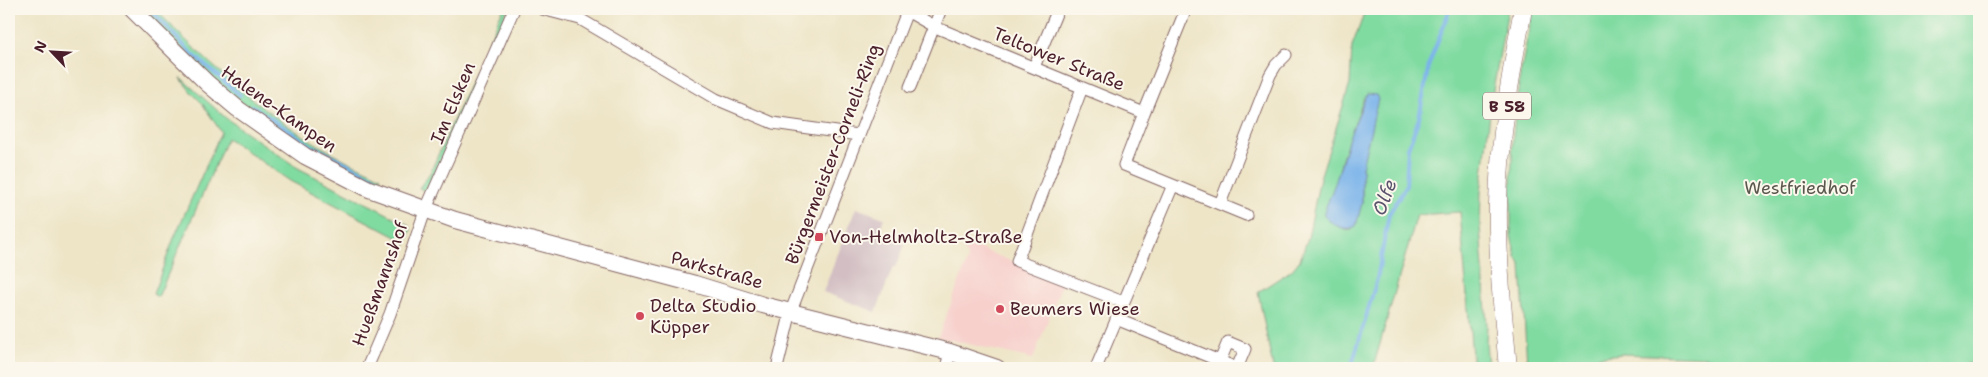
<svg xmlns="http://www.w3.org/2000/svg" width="1988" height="377" viewBox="0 0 1988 377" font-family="'Shantell Sans',sans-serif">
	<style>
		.built { fill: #f7d0cc }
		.industrial { fill: #d2bec3 }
		.green { fill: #80dba1; stroke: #657d66; fill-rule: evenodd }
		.water { fill: #7ab3ea; stroke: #62698a }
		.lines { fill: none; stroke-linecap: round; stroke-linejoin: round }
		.stream { stroke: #7ab3ea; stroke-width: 4 }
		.street-casing { stroke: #836462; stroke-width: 13 }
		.secondary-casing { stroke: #836462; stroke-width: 18 }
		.primary-casing { stroke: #836462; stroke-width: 19 }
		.street { stroke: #fff; stroke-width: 11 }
		.secondary { stroke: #fff; stroke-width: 16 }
		.primary { stroke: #fff; stroke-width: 18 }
		.poi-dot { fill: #d1495b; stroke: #fbf7ec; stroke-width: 2 }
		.labels { text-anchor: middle; stroke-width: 4; stroke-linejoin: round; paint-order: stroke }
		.shield { fill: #fbf7ec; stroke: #7f6065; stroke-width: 1 }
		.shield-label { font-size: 16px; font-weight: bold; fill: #4a1f2b }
		.street-label { font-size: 18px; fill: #4a1f2b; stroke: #fbf7ec }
		.park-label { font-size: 18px; fill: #5a574e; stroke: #fbf7ec }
		.poi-label { font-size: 18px; fill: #4a1f2b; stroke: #fbf7ec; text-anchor: start }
		.water-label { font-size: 19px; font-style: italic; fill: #5b536e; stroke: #fbf7ec }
	</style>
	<rect width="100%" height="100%" fill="#fbf7ec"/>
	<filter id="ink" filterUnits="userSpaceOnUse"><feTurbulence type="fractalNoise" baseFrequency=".02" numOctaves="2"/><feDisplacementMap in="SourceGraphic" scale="10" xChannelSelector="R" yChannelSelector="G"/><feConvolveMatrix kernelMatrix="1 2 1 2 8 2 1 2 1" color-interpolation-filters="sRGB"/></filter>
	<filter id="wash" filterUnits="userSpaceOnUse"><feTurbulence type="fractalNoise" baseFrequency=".0096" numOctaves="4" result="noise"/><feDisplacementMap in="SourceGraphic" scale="20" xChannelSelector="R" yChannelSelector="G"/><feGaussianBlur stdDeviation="1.12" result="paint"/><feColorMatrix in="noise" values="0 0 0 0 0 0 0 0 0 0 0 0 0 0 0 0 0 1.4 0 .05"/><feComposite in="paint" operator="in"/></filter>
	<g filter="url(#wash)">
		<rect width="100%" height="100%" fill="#eee5c7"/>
		<!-- built -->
		<path class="built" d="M960 241 1063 281 1033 359 938 337 968 259Z"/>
		<!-- industrial -->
		<path class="industrial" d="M856 208 884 218 878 234 905 244 896 267H893L876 312 823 292Z"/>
		<!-- green -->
		<path class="green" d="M141 9H155C209 65 267 118 336 155 350 163 366 169 381 177L379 180 375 183 308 149 228 93Z
			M503 9H508L434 175 425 191 419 188 430 173Z
			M1366 9H1508L1492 96 1481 192 1480 226 1487 326 1486 343 1488 368H1473L1460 212 1417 215 1373 368H1273L1258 292 1292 270 1300 260 1308 238 1320 178 1350 84 1352 46ZM1364 98 1371 126 1362 167V203L1351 230 1345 229 1328 220 1342 158Z
			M1533 9H1979V367L1967 363 1965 368H1760L1706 357 1622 354 1527 364 1521 266 1516 257 1511 236V184L1513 135 1520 75Z
			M180 77 227 119 298 168 407 224 411 229 405 246 404 241 290 181 227 138 158 297 153 294 174 238 221 132 202 103 191 92Z"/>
		<!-- water -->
		<path class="water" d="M1367 94 1376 95 1378 99 1362 167V203L1356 226C1345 233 1332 224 1324 216V212L1336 181 1349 137Z"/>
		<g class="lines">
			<!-- stream -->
			<path class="stream" d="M150 9 191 53 240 95
				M252 106 310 145 375 178
				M1351 368 1377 279 1389 214 1406 186 1408 148 1419 118 1429 64 1450 9"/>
		</g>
	</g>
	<g filter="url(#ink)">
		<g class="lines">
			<!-- street casing -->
			<g class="street-casing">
				<path id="street" d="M542 9 580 19 716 99 773 123 858 135
					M907 11 935 27 1144 113 1124 165 1246 215
					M1034 67 1058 9
					M910 87 941 9
					M1082 88 1017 261 1123 302
					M1144 113 1186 9
					M1220 204 1270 75 1276 65 1286 55
					M1116 319 1237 368 1245 349 1228 342 1220 361
					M367 368 390 314 425 211 514 9
					M777 368 791 311 908 9
					M946 368 950 352
					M1096 368 1173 185"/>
			</g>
			<!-- secondary casing -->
			<g class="secondary-casing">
				<path id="secondary" d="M132 9 207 83 238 109 305 156 369 189 455 220 695 284 763 305 950 352 997 368"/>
			</g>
			<!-- primary casing -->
			<g class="primary-casing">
				<path id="primary" d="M1508 368C1503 314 1497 259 1498 205 1499 139 1511 73 1523 9"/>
			</g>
			<!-- street -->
			<use href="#street" class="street"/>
			<!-- secondary -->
			<use href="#secondary" class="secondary"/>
			<!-- primary -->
			<use href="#primary" class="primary"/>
		</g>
	</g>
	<!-- markers -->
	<g class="poi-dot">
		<rect x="814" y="232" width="10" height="10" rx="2.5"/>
		<circle cx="1000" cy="309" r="5"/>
		<circle cx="640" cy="316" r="5"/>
	</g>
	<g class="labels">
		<!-- shield labels -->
		<rect class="shield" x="1483" y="92.5" width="48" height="27" rx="4"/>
		<g class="shield-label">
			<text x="1507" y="112">B 58</text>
		</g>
		<!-- street labels -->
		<g class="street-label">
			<text transform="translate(1059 59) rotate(22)" y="6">Teltower Straße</text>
			<text transform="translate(453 103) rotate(-67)" y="6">Im Elsken</text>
			<text transform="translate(279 109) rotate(35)" y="6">Halene-Kampen</text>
			<text transform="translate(833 154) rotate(-69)" y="6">Bürgermeister-Corneli-Ring</text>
			<text transform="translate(717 270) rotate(16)" y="6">Parkstraße</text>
			<text transform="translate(380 284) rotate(-70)" y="6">Hueßmannshof</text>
		</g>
		<!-- park labels -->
		<g class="park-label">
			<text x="1800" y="194">Westfriedhof</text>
		</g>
		<!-- poi labels -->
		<g class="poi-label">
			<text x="829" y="243">Von-Helmholtz-Straße</text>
			<text x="650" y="312">Delta Studio<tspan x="650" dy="21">Küpper</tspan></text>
			<text x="1010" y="315">Beumers Wiese</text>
		</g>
		<!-- water labels -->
		<g class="water-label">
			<text transform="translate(1384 197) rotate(-69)" y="7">Olfe</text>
		</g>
	</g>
	<!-- margin -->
	<rect width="1988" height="377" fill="none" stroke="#fbf7ec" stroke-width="30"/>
	<!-- north arrow -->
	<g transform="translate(52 52) rotate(295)" stroke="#fbf7ec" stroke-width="4" paint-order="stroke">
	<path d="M0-4L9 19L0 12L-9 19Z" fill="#4a1f2b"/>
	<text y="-8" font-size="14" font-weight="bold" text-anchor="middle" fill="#4a1f2b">N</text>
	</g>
</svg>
